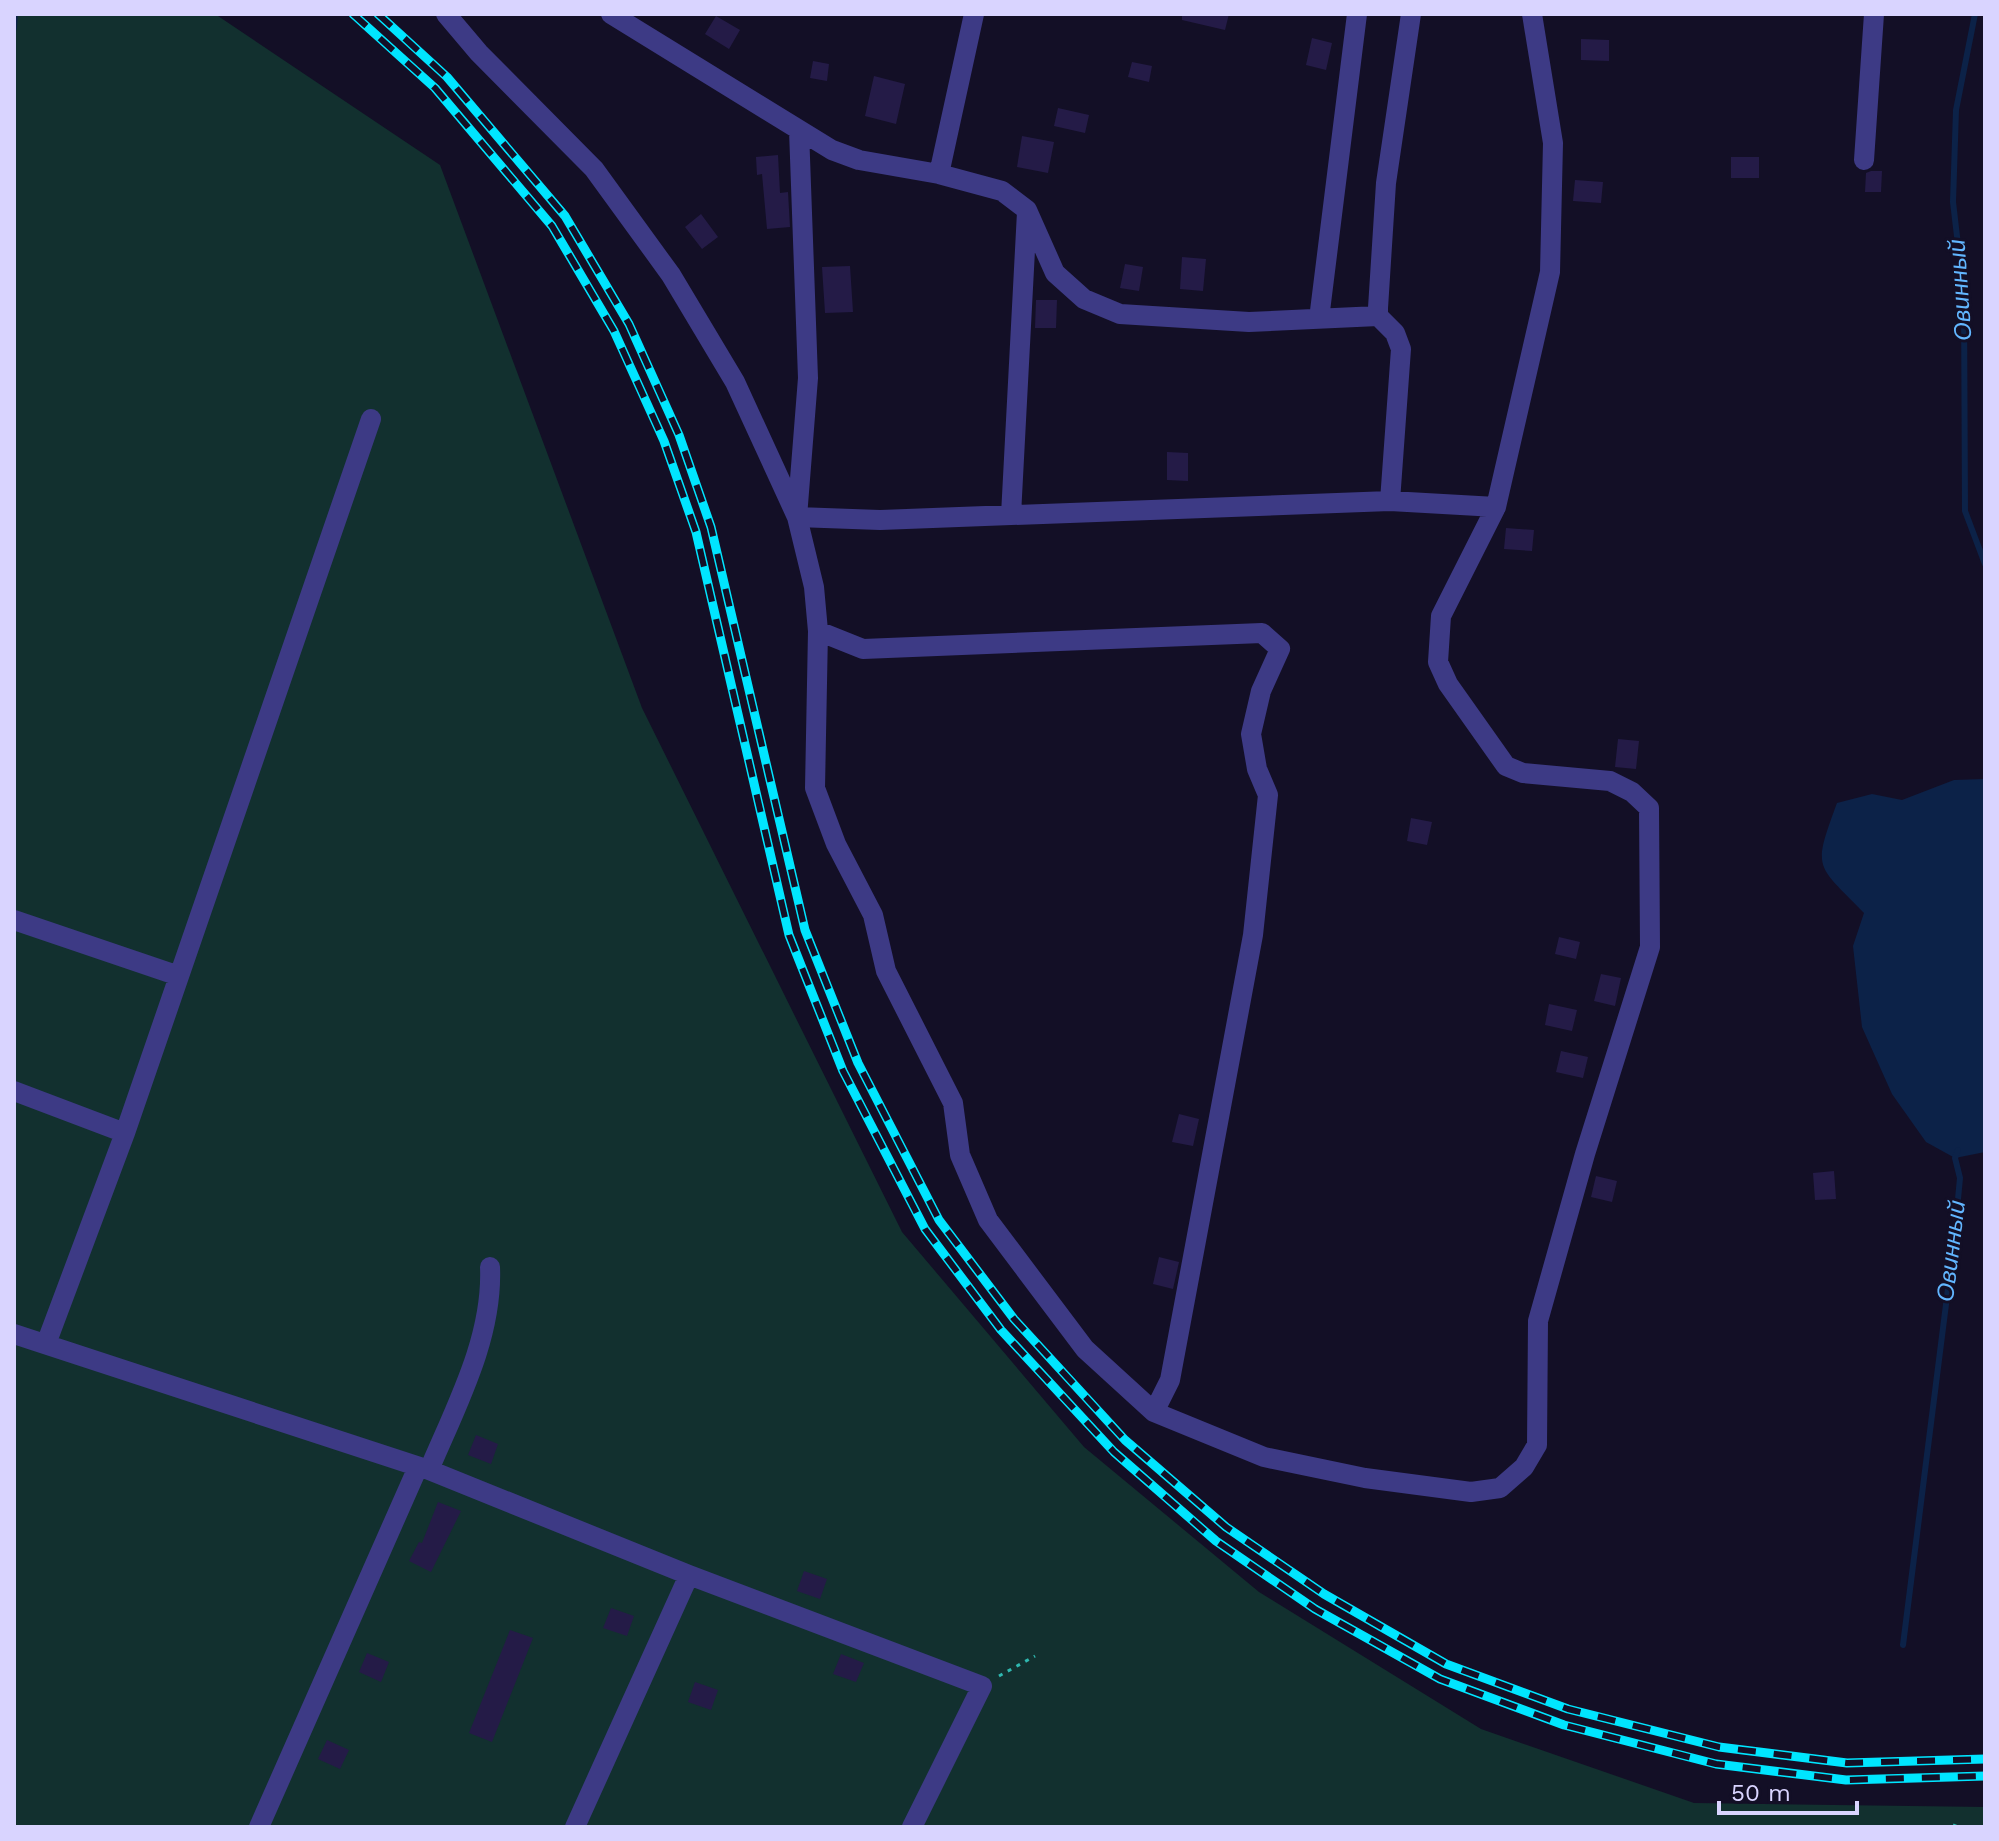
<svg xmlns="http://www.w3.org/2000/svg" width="1999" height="1841" viewBox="0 0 1999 1841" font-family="'Work Sans',sans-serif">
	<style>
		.green { fill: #12302f }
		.water { fill: #0c2248 }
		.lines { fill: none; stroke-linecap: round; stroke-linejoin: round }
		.stream { stroke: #0c2248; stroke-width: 6 }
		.building { fill: #241b47 }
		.path { stroke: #2fb8b0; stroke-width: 3; stroke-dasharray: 4 6; stroke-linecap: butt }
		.minor { stroke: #3d3a85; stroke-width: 20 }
		.rail-casing { stroke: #00e5ff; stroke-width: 9 }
		.rail { stroke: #130f26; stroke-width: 6; stroke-dasharray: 18; stroke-linecap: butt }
		.labels { text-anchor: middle; stroke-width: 6; stroke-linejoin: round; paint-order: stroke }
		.water-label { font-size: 24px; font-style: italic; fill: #62b6ff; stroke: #130f26 }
	</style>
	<rect width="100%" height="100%" fill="#130f26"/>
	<!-- green -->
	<path class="green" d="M14 14H215L440 165 642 708 902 1232 1084 1447 1259 1592 1481 1729 1694 1803 1985 1807V1827H14Z"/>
	<!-- water -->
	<path class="water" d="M1985 779V1152L1955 1158 1926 1142 1892 1094 1862 1027 1853 946 1864 913C1816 863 1812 871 1837 803L1872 794 1902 800 1954 780Z"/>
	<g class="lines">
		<!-- stream -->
		<path class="stream" d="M1975 14 1956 110 1953 202 1964 296 1965 511 1985 564
			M14 28 15 14
			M1903 1645 1954 1241 1960 1178 1955 1158 1958 1150"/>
	</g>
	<!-- building -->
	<path class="building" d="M1182 14H1229L1225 30 1182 20Z
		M716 16 740 30 729 49 705 34Z
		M1312 38 1332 43 1326 70 1306 65Z
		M1581 39 1609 40V61L1581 60Z
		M813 61 829 64 827 81 810 78Z
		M1132 62 1152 66 1149 82 1128 77Z
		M874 76 905 84 896 124 865 116Z
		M1058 108 1089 115 1085 133 1054 126Z
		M1022 136 1054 142 1048 173 1017 167Z
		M778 155 780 193 788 192 790 227 767 229 762 174 757 175 756 157Z
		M1731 157H1759V178H1731Z
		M1871 171H1882L1881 192H1865L1866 173Z
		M1575 180 1603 182 1601 203 1573 201Z
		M701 214 718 237 702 249 685 227Z
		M1182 257 1206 259 1203 291 1180 289Z
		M1125 264 1143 267 1139 291 1120 288Z
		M850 266 853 312 825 313 822 267Z
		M1036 300H1057L1056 328H1035Z
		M1167 452 1188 453V481L1167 480Z
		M1506 528 1534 530 1532 551 1504 549Z
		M1618 739 1639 741 1636 769 1615 767Z
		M1411 818 1432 822 1427 845 1407 841Z
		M1559 937 1580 942 1576 959 1555 954Z
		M1601 974 1621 978 1615 1006 1594 1001Z
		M1549 1004 1577 1010 1572 1031 1545 1025Z
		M1561 1051 1588 1057 1583 1078 1556 1072Z
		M1179 1114 1199 1119 1193 1146 1172 1142Z
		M1834 1171 1836 1199 1815 1200 1813 1173Z
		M1596 1176 1617 1181 1612 1202 1591 1197Z
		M1159 1257 1179 1262 1173 1289 1153 1284Z
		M476 1435 498 1444 491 1464 468 1455Z
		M438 1502 461 1511 431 1572 409 1561 419 1542 422 1543Z
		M804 1571 827 1579 820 1599 797 1591Z
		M611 1608 634 1616 627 1636 603 1628Z
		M510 1630 533 1638 492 1742 469 1733Z
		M367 1653 389 1662 381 1682 359 1672Z
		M841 1654 864 1663 856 1682 833 1674Z
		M695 1682 718 1690 711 1710 688 1702Z
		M327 1740 349 1750 340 1769 318 1759Z"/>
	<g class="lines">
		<!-- path -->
		<path class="path" d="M999 1676 1035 1656
			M1953 1825 1958 1827"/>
		<!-- minor -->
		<path class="minor" d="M446 14 479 53 594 169 671 275 735 382 797 517 814 587 818 631 815 788 836 844 873 915 886 971 953 1103 960 1155 988 1220 1085 1349 1154 1412 1264 1457 1365 1478 1471 1492 1500 1488 1524 1467 1537 1445 1538 1321 1585 1154 1650 947 1649 808 1632 792 1610 781 1523 773 1506 766 1448 684 1438 662 1441 616 1496 507 1550 272 1553 143 1532 14
			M611 14 832 150 859 160 939 174 1002 191 1027 210 1055 273 1084 299 1120 314 1249 322 1378 316
			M799 130 808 378 797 517 880 520 1390 501 1496 507
			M1864 160 1874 14
			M939 174 974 14
			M1319 319 1357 14
			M1390 501 1401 349 1395 333 1378 316V308L1386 183 1411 14
			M1011 515 1027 212
			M818 631 863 649 1262 633 1280 649 1261 691 1251 734 1257 769 1268 795 1253 935 1170 1380 1154 1412
			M14 920 179 976
			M14 1091 125 1133
			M14 1334 429 1470 689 1575 982 1686 912 1827
			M46 1344 125 1133 371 419
			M429 1470C456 1406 493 1338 490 1267
			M259 1827 418 1467
			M575 1827 689 1575"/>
		<!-- rail casing -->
		<g class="rail-casing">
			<path id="rail" d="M353 14 435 88 552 226 614 331 664 441 696 532 789 935 843 1071 925 1229 1001 1330 1114 1452 1216 1541 1315 1609 1440 1679 1564 1725 1716 1764 1846 1780 1985 1776
				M378 14 447 77 565 216 629 324 679 435 711 527 805 930 858 1063 939 1220 1014 1319 1125 1440 1226 1527 1324 1594 1446 1664 1568 1709 1719 1747 1847 1763 1985 1759"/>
		</g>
		<!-- rail -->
		<use href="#rail" class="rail"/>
	</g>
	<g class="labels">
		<!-- water labels -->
		<g class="water-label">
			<text transform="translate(1960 290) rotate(-94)" y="8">Овинный</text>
			<text transform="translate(1951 1251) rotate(-83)" y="8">Овинный</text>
		</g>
	</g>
	<!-- border -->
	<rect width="1999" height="1841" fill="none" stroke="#d9d4ff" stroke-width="32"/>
	<!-- scale -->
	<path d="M1719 1801v12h138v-12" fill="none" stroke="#d9d4ff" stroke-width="4"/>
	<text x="1731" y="1801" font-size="24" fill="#d9d4ff" stroke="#130f26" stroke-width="6" paint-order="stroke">50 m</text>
</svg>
